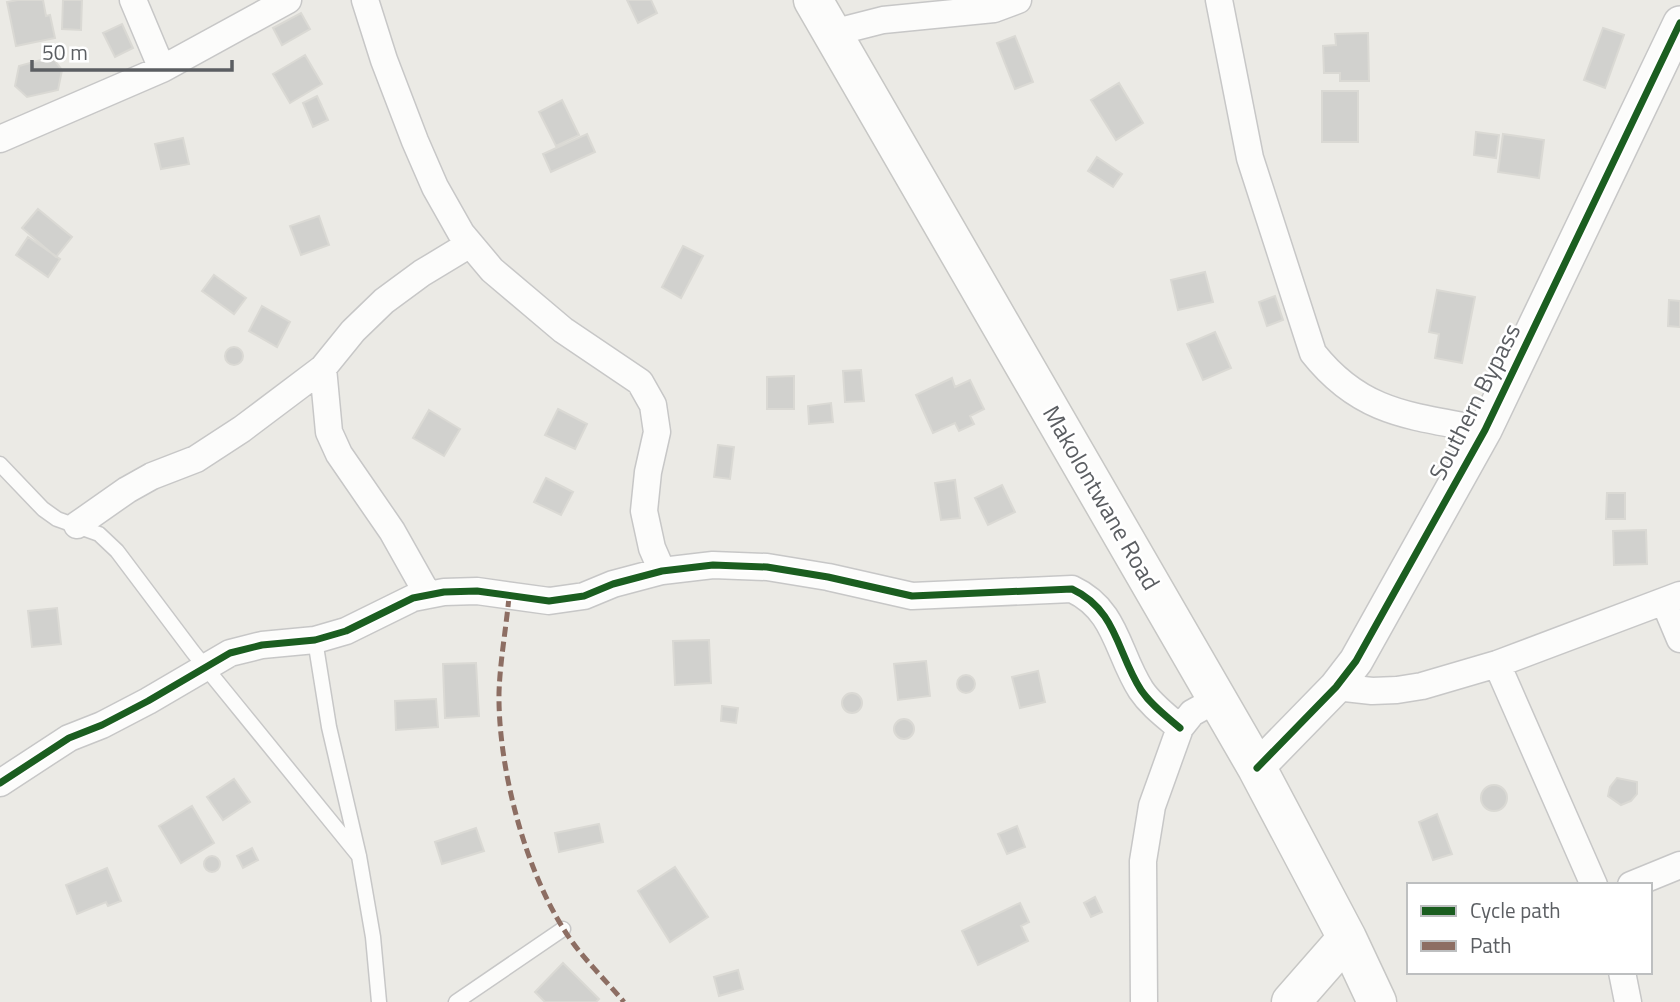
<svg xmlns="http://www.w3.org/2000/svg" width="1680" height="1002" viewBox="0 0 1680 1002" font-family="'Titillium Web',sans-serif">
	<style>
		.building { fill: #d1d1ce; stroke: #dad9d4; stroke-width: 2 }
		.lines { fill: none; stroke-linecap: round; stroke-linejoin: round }
		.service-casing { stroke: #c7c7c7; stroke-width: 17 }
		.minor-casing { stroke: #c7c7c7; stroke-width: 29 }
		.tertiary-casing { stroke: #c7c7c7; stroke-width: 36 }
		.secondary-casing { stroke: #c7c7c5; stroke-width: 41 }
		.service { stroke: #fcfcfb; stroke-width: 14 }
		.minor { stroke: #fcfcfb; stroke-width: 26 }
		.tertiary { stroke: #fcfcfb; stroke-width: 33 }
		.secondary { stroke: #fcfcfb; stroke-width: 38 }
		.quiet { stroke: #8d6e63; stroke-width: 5; stroke-dasharray: 10 5; stroke-linecap: butt }
		.cycleway-casing { stroke: #fff; stroke-width: 11 }
		.cycleway { stroke: #1b5e20; stroke-width: 7 }
		.labels { text-anchor: middle; stroke-width: 5; stroke-linejoin: round; paint-order: stroke }
		.street-label { font-size: 24px; fill: #5b5e62; stroke: #fff }
	</style>
	<rect width="100%" height="100%" fill="#ebeae5"/>
	<!-- building -->
	<path class="building" d="M18 0H43L46 16 50 15 55 38 16 46 7 2Z
		M63 0H82L81 30 62 29Z
		M627 0H651L657 13 638 23Z
		M301 13 310 29 282 45 273 28Z
		M122 24 133 48 115 57 103 33Z
		M1603 28 1624 35 1605 88 1584 80Z
		M1368 33 1369 81H1340V73H1324L1323 46 1336 45 1335 34Z
		M1015 36 1033 82 1015 89 997 43Z
		M305 55 322 84 290 103 273 74Z
		M52 57 62 70 58 90 27 97 15 86 19 66Z
		M1119 83 1143 123 1116 140 1091 100Z
		M1322 91H1358V142H1322Z
		M317 96 328 120 313 127 303 103Z
		M562 100 579 135 556 146 539 112Z
		M1476 132 1499 135 1496 158 1474 155Z
		M587 134 595 152 551 172 543 154Z
		M1503 134 1544 140 1539 178 1498 172Z
		M183 138 189 164 161 169 155 144Z
		M1097 157 1122 174 1113 187 1088 171Z
		M38 209 72 237 56 257 22 228Z
		M319 216 329 245 301 255 290 226Z
		M28 237 60 259 48 277 16 255Z
		M683 246 703 256 681 298 662 287Z
		M1205 272 1213 302 1178 310 1171 280Z
		M214 275 246 298 234 314 202 291Z
		M1437 290 1475 297 1462 363 1435 358 1439 334 1429 332Z
		M1275 296 1283 320 1267 326 1259 302Z
		M1669 300 1680 301V327L1668 326Z
		M262 306 290 322 277 347 249 331Z
		M1215 332 1231 368 1203 380 1187 344Z
		M225 356a9 9 0 1 1 18 0a9 9 0 1 1-18 0Z
		M861 370 864 401 845 402 843 371Z
		M794 376V409H767V377Z
		M952 378 955 387 970 380 984 409 970 416 974 424 959 431 955 423 933 433 916 395Z
		M831 403 833 422 809 424 808 406Z
		M558 409 587 424 575 449 545 435Z
		M429 410 460 429 444 456 413 438Z
		M718 445 734 447 730 479 714 477Z
		M546 478 573 492 561 515 534 502Z
		M955 480 960 518 941 520 935 483Z
		M1002 485 1015 512 988 525 975 498Z
		M1607 493H1625V519H1606Z
		M1646 530 1647 564 1614 565 1613 531Z
		M57 608 61 644 32 647 28 611Z
		M709 640 711 683 675 685 673 641Z
		M926 661 930 696 898 700 894 664Z
		M476 663 479 716 445 718 443 664Z
		M1038 671 1045 702 1020 708 1012 677Z
		M957 684a9 9 0 1 1 18 0a9 9 0 1 1-18 0Z
		M842 703a10 10 0 1 1 20 0a10 10 0 1 1-20 0Z
		M436 699 438 727 396 730 395 701Z
		M722 706 738 708 736 723 721 721Z
		M894 729a10 10 0 1 1 20 0a10 10 0 1 1-20 0Z
		M1617 778 1637 782V794L1631 801 1621 805 1608 796 1610 787Z
		M234 779 250 802 223 820 207 797Z
		M1481 798a13 13 0 1 1 26 0a13 13 0 1 1-26 0Z
		M192 806 214 843 181 863 159 826Z
		M1437 814 1452 854 1433 860 1419 822Z
		M599 824 603 842 559 852 555 833Z
		M1017 826 1025 847 1007 854 998 834Z
		M476 828 484 851 442 864 435 842Z
		M252 848 258 860 243 868 237 856Z
		M204 864a8 8 0 1 1 16 0a8 8 0 1 1-16 0Z
		M675 867 708 917 670 942 638 891Z
		M107 868 121 901 108 906 106 902 77 914 66 885Z
		M1095 897 1102 912 1091 917 1084 903Z
		M1020 903 1029 922 1021 926 1028 941 978 965 962 931Z
		M563 963 599 999 596 1002H545L535 992Z
		M738 970 743 989 719 996 714 977Z"/>
	<g class="lines">
		<!-- service casing -->
		<g class="service-casing">
			<path id="service" d="M0 464 43 509 57 519 99 534 117 551 193 652 359 856
				M315 640 329 727 359 856 373 937 379 1002
				M456 1002 563 929"/>
		</g>
		<!-- minor casing -->
		<g class="minor-casing">
			<path id="minor" d="M133 0 162 69
				M365 0 384 60 415 141 435 187 461 233 492 270 563 330 640 382 653 405 657 432 648 472 644 511 652 548 662 571
				M1219 0 1250 158 1313 353C1362 415 1413 416 1485 430
				M832 33 883 20 994 9 1018 0
				M0 139 162 69 288 0
				M323 368 329 432 339 454 392 531 428 595
				M77 525 127 490 152 476 196 459 242 429 323 368 353 331 384 301 422 273 470 244
				M1664 601 1680 639
				M1497 664 1594 885
				M1336 687 1372 691 1397 690 1422 686 1497 664 1680 595
				M0 783 69 738 102 725 148 701 230 653 262 645 315 640 346 631 413 598 444 592 477 591 549 601 584 596 613 584 662 571 713 565 767 567 828 577 912 596 1072 589C1117 610 1117 653 1141 690 1151 705 1166 716 1180 728
				M1631 885 1680 865
				M1622 972 1628 1002
				M1144 1002 1143 861 1152 806 1180 728 1192 713 1217 699"/>
		</g>
		<!-- tertiary casing -->
		<g class="tertiary-casing">
			<path id="tertiary" d="M1257 768 1336 687 1356 661 1485 430 1680 23"/>
		</g>
		<!-- secondary casing -->
		<g class="secondary-casing">
			<path id="secondary" d="M813 0 1257 768 1347 938 1377 1002
				M1291 1002 1347 938"/>
		</g>
		<!-- service -->
		<use href="#service" class="service"/>
		<!-- minor -->
		<use href="#minor" class="minor"/>
		<!-- tertiary -->
		<use href="#tertiary" class="tertiary"/>
		<!-- secondary -->
		<use href="#secondary" class="secondary"/>
		<!-- quiet -->
		<path class="quiet" d="M509 597C506 629 500 661 499 693 498 766 524 866 563 928 579 955 604 978 624 1002"/>
		<!-- cycleway casing -->
		<g class="cycleway-casing">
			<path id="cycleway" d="M1257 768 1336 687 1356 661 1485 430 1680 23
				M0 783 69 738 102 725 148 701 230 653 262 645 315 640 346 631 413 598 444 592 477 591 549 601 584 596 613 584 662 571 713 565 767 567 828 577 912 596 1072 589C1117 610 1117 653 1141 690 1151 705 1166 716 1180 728"/>
		</g>
		<!-- cycleway -->
		<use href="#cycleway" class="cycleway"/>
	</g>
	<g class="labels">
		<!-- street labels -->
		<g class="street-label">
			<text transform="translate(1475 402) rotate(-63)" y="8">Southern Bypass</text>
			<text transform="translate(1101 498) rotate(60)" y="8">Makolontwane Road</text>
		</g>
	</g>
	<!-- legend -->
	<rect x="1407" y="883" width="245" height="91" fill="#ffffff" stroke="#bdbfc0" stroke-width="2"/>
	<rect x="1421" y="906" width="35" height="10" fill="#1b5e20" stroke="#bdbfc0" stroke-width="2"/>
	<text x="1470" y="918" font-size="21" fill="#5b5e62">Cycle path</text>
	<rect x="1421" y="941" width="35" height="10" fill="#8d6e63" stroke="#bdbfc0" stroke-width="2"/>
	<text x="1470" y="953" font-size="21" fill="#5b5e62">Path</text>
	<!-- scale -->
	<path d="M32 60v10h200v-10" fill="none" stroke="#5b5e62" stroke-width="3.5"/>
	<text x="42" y="60" font-size="21" fill="#5b5e62" stroke="#ffffff" stroke-width="5" paint-order="stroke">50 m</text>
</svg>
